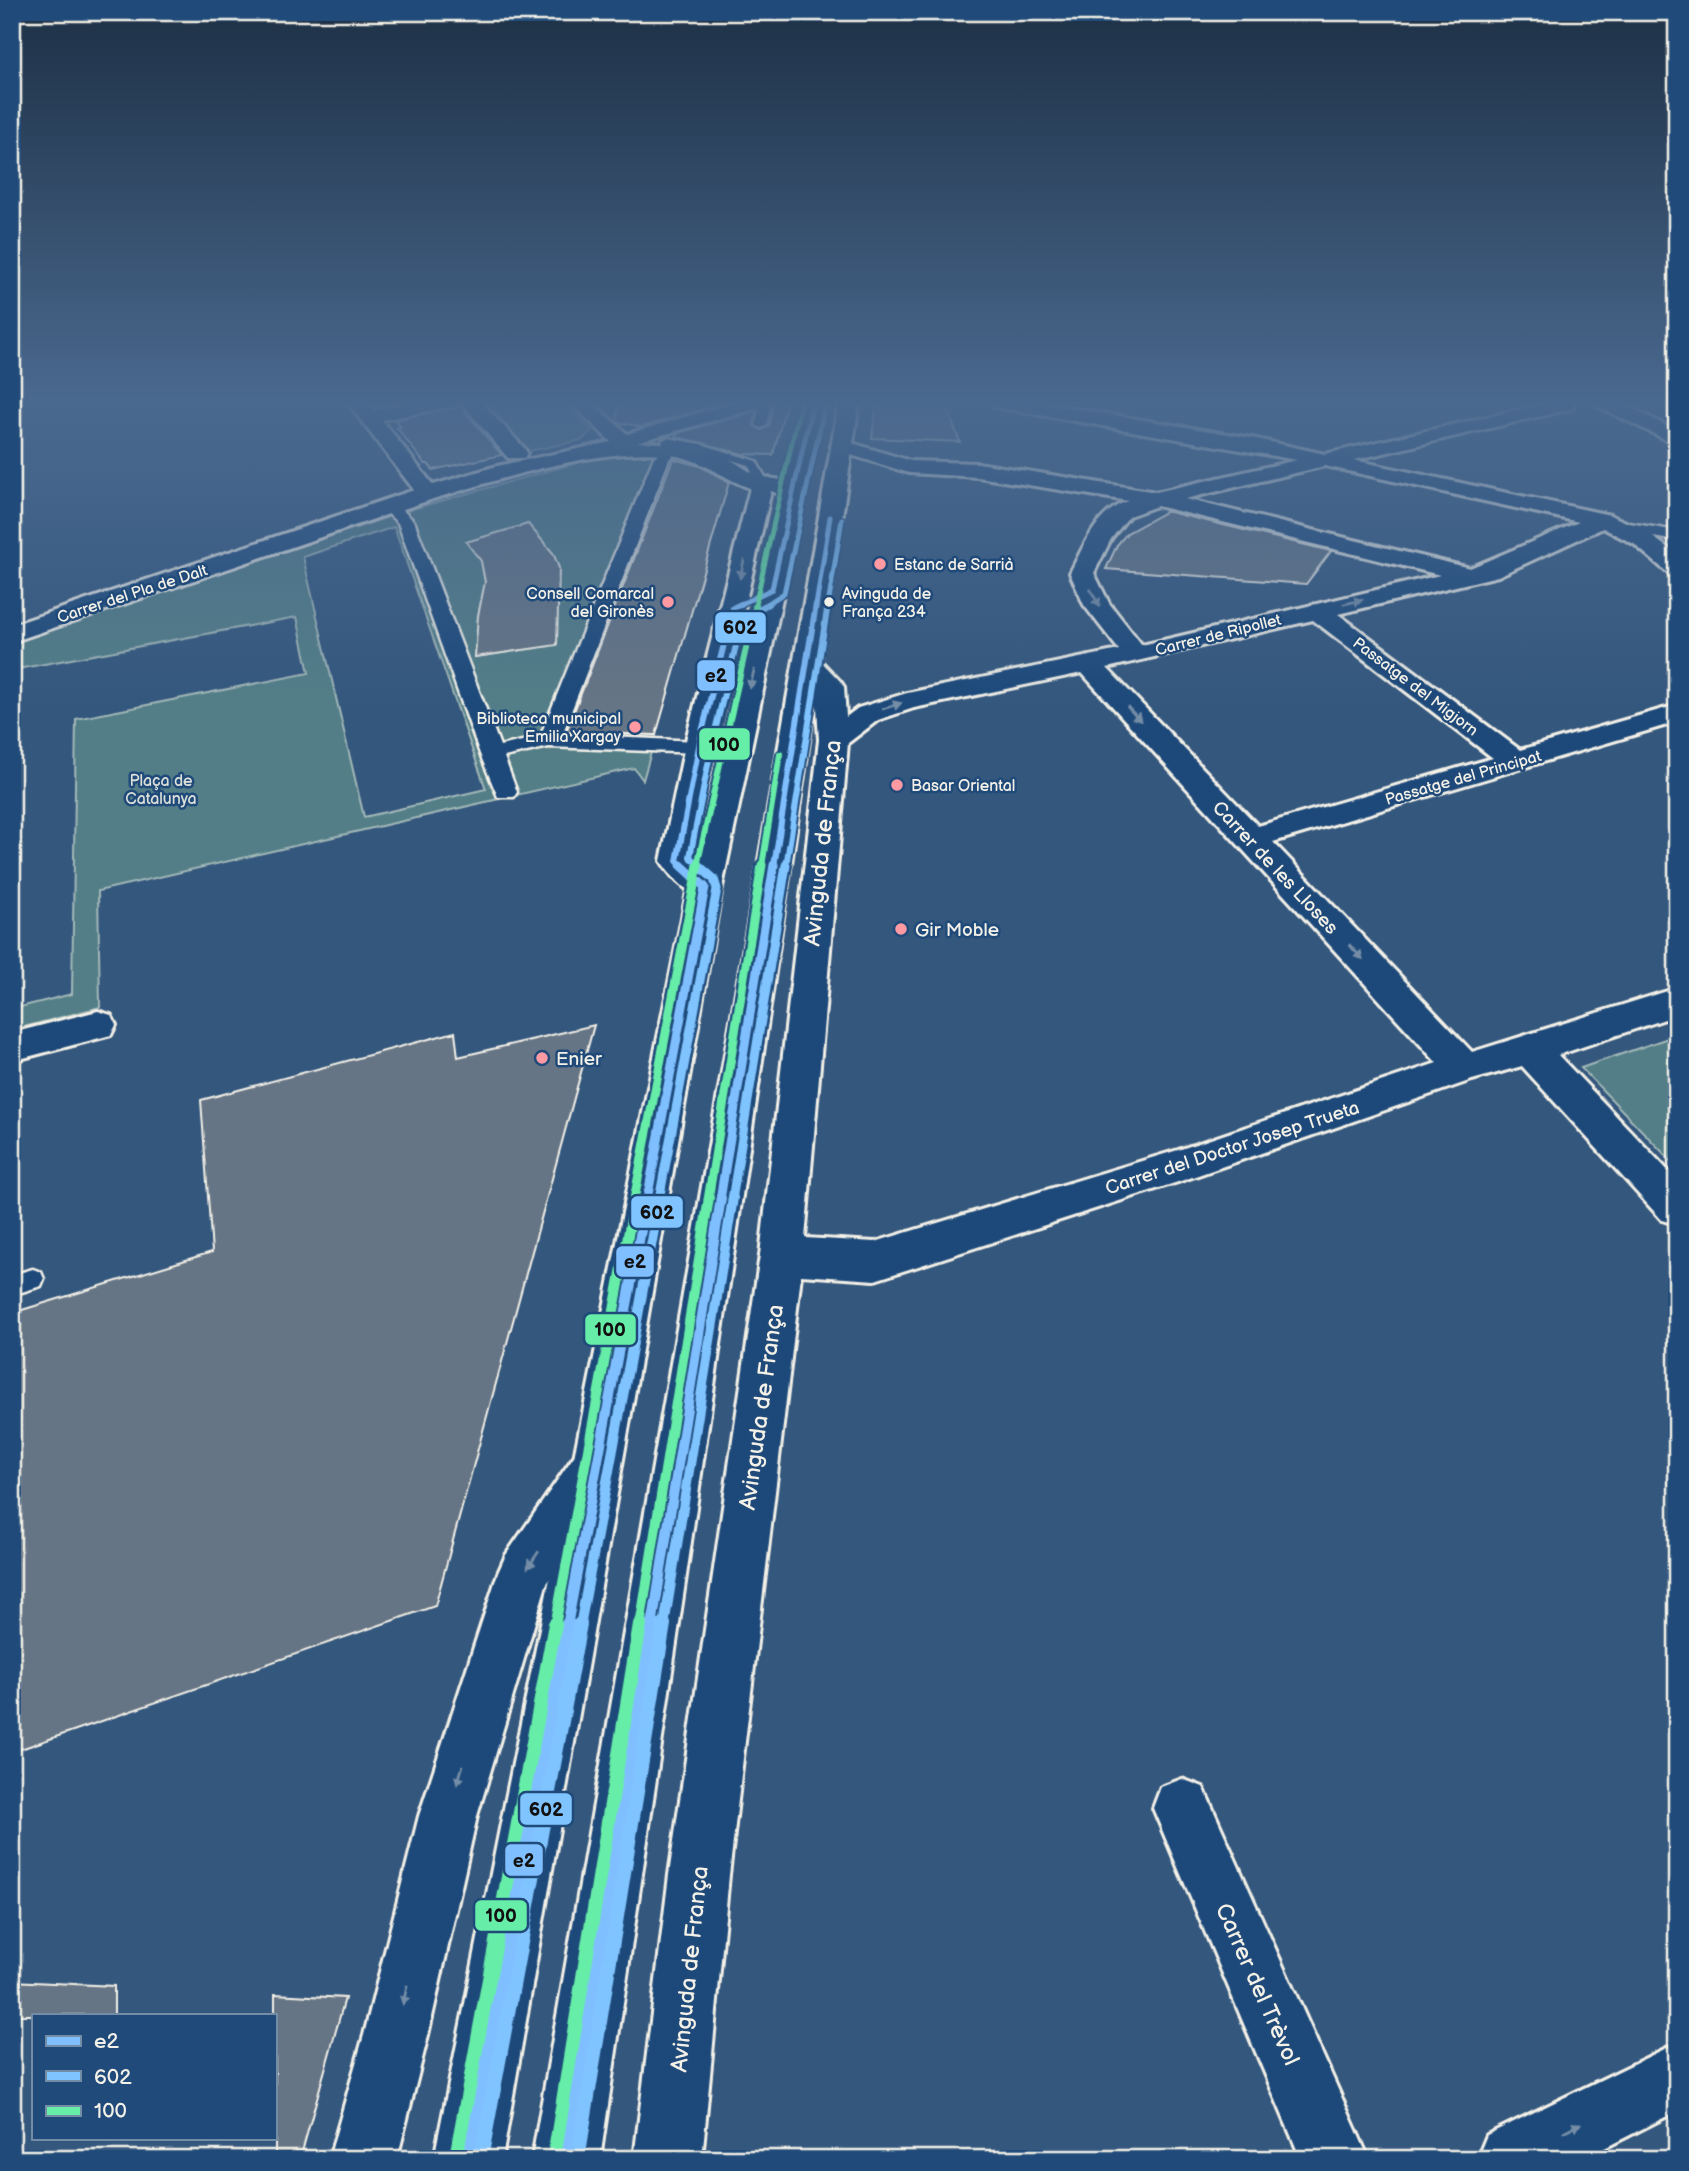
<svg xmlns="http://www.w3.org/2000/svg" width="1689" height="2171" viewBox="0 0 1689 2171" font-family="'Balsamiq Sans',sans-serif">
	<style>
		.green { fill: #527e87; stroke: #a3b8b8; stroke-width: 2; fill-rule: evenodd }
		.building { fill: #667585; stroke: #f4f1e8; stroke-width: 2 }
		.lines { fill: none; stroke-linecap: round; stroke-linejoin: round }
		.service-casing { stroke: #f4f1e8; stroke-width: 5 }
		.pedestrian-casing { stroke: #f4f1e8; stroke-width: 5 }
		.minor-casing { stroke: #f4f1e8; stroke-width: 6 }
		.primary-casing { stroke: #f4f1e8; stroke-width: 6 }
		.service { fill: #1f4a7a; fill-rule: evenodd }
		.pedestrian { fill: #1f4a7a; fill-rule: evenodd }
		.minor { fill: #1f4a7a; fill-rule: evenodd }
		.primary { fill: #1f4a7a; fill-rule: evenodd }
		.bus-1-far4-casing { stroke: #1f4a7a; stroke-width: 8 }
		.bus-1-far3-casing { stroke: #1f4a7a; stroke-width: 10 }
		.bus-1-far2-casing { stroke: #1f4a7a; stroke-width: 14 }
		.bus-1-far1-casing { stroke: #1f4a7a; stroke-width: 16 }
		.bus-1-casing { stroke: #1f4a7a; stroke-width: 19 }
		.bus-2-far4-casing { stroke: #1f4a7a; stroke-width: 8 }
		.bus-2-far3-casing { stroke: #1f4a7a; stroke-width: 10 }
		.bus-2-far2-casing { stroke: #1f4a7a; stroke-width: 14 }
		.bus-2-far1-casing { stroke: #1f4a7a; stroke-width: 16 }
		.bus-2-casing { stroke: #1f4a7a; stroke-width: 19 }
		.bus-3-far4-casing { stroke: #1f4a7a; stroke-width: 8 }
		.bus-3-far3-casing { stroke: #1f4a7a; stroke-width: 10 }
		.bus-3-far2-casing { stroke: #1f4a7a; stroke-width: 14 }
		.bus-3-far1-casing { stroke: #1f4a7a; stroke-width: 16 }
		.bus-3-casing { stroke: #1f4a7a; stroke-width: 19 }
		.bus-1-far4 { stroke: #80bfff; stroke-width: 5 }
		.bus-1-far3 { stroke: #80bfff; stroke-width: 6 }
		.bus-1-far2 { stroke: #80bfff; stroke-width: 9 }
		.bus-1-far1 { stroke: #80bfff; stroke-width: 10 }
		.bus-1 { stroke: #80bfff; stroke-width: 14 }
		.bus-2-far4 { stroke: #80c4ff; stroke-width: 5 }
		.bus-2-far3 { stroke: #80c4ff; stroke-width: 6 }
		.bus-2-far2 { stroke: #80c4ff; stroke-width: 9 }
		.bus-2-far1 { stroke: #80c4ff; stroke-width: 10 }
		.bus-2 { stroke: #80c4ff; stroke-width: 14 }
		.bus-3-far4 { stroke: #66eda8; stroke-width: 5 }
		.bus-3-far3 { stroke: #66eda8; stroke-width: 6 }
		.bus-3-far2 { stroke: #66eda8; stroke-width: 9 }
		.bus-3-far1 { stroke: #66eda8; stroke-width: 10 }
		.bus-3 { stroke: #66eda8; stroke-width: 14 }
		.oneway { fill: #748da6 }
		.poi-dot { fill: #ff9aa2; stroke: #1f4a7a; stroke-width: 2.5 }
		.bus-dot { fill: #f4f1e8; stroke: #1f4a7a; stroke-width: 2.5 }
		.labels { text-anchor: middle; stroke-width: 5; stroke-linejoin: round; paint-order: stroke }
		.far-poi-label { font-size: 16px; fill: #f4f1e8; stroke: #1f4a7a; text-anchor: start }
		.far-street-label { font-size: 16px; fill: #f4f1e8; stroke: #1f4a7a }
		.far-bus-label { font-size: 16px; fill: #f4f1e8; stroke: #1f4a7a; text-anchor: start }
		.far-park-label { font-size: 16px; fill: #dce0d9; stroke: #1f4a7a }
		.street-label { font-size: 19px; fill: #f4f1e8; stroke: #1f4a7a }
		.poi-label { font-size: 19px; fill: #f4f1e8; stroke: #1f4a7a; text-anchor: start }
		.near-street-label { font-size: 23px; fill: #f4f1e8; stroke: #1f4a7a }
		.line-badge { stroke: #1f4a7a; stroke-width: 2.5 }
		.pale-badge-label { font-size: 19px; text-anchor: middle; font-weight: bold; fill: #111 }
	</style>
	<rect width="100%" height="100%" fill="#34577d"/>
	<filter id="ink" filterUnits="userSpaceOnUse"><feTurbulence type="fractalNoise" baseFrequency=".0143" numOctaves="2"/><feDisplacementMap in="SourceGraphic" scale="14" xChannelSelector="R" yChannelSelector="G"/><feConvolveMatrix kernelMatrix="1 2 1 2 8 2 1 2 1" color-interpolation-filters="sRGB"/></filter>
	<g filter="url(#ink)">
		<!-- green -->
		<path class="green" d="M485 402H562L592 430 582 440 529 451Z
			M628 453C672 454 689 456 729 475L727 487 658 486 566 731 656 735 643 780 634 768 98 891 100 1007 12 1030V1009L72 994 76 719 309 673 297 617 12 670V646L29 636 416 508 595 458ZM528 524 553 553 559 569 550 646 475 657 478 616 485 582 481 561 467 542ZM394 527 486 789 364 817 303 557Z
			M1677 1035V1167L1581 1068Z"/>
		<!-- building -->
		<path class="building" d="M618 402H728L642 427 617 422Z
			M773 402H787L773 455 743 454 676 437 678 433 756 411 754 426 762 430 769 426Z
			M877 402 945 403 960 442 872 438Z
			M460 406 502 455 433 470 428 464H425L397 428 401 427 395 420Z
			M673 459 700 466 729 482 656 735 566 732Z
			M1165 512H1169L1331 551 1306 584 1106 569 1117 545 1127 533Z
			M528 524 553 553 559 568 557 645 475 657 478 616 485 582 481 561 466 542Z
			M594 1025 435 1606 12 1752V1313L212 1252 201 1100 455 1032 458 1057Z
			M12 1981 114 1986V2015H12Z
			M275 1994 345 1998 300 2159H275Z"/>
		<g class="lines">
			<!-- service casing -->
			<g class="service-casing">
				<path id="service" d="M761 402H771L766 425 761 428 756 425Z
					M667 438 701 444 756 461 768 482 758 484 748 465 695 449 663 443 662 441Z
					M33 1269 41 1272 44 1279 41 1286 12 1295V1275Z"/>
			</g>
			<!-- pedestrian casing -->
			<g class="pedestrian-casing">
				<path id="pedestrian" d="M672 444 680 449 669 459 562 735 699 741 707 742 710 747 707 752 699 753 549 747 504 757 517 792 514 797H498L480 754 398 523 382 508 384 504H396L414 521 500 746 540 737 654 457Z
					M1623 522 1677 531V541L1617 531 1615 527Z"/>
			</g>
			<!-- minor casing -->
			<g class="minor-casing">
				<path id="minor" d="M347 402H367L374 410 417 402H456L453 406 382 420 433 485 497 466 611 442 570 402H591L627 434 736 402H767L764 406 637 442C667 443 699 444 727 458 738 463 749 473 760 476 775 480 794 479 804 493L801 498 793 500 771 491 715 736 694 858 722 887 717 895C693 901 673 880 661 861L687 736 750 488C725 479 710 465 682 457 615 441 501 479 436 498L12 642V625L414 490Z
					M461 402H481L524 448 527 453 524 458H508Z
					M991 402H1035L1252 438 1325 454 1553 402H1572L1574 405 1571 409 1354 460 1610 515 1642 529 1676 554 1677 575 1668 573 1634 544 1603 528 1498 576 1338 614 1520 750 1677 705V722L1273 842 1472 1052 1677 988V1015L1558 1055 1677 1180V1225L1662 1220 1522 1066 1472 1080 1178 1182 875 1280 801 1275 729 1875 702 2159H634L669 1875 760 1255 819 740 816 689 794 663 797 657 807 655 817 657 840 681 844 687 846 717 858 708 907 693 1119 650 1084 605 1070 573C1084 546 1097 511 1128 501L978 477 909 473 835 450 831 446 835 442 842 440 911 461 978 463 1156 492 1297 460 1001 408 994 406ZM1325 466 1579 522 1470 568 1185 499ZM1157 506 1440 575 1142 645 1109 603 1094 573 1111 539 1129 516ZM1313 620 1493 758 1258 826 1107 668ZM1082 673 1437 1063 1178 1150 875 1242 805 1238 848 743 878 720 914 708Z
					M1594 402H1619L1677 431V445L1597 406Z
					M98 1011 111 1015 116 1025 111 1035 12 1061V1033Z
					M591 1449 608 1456 616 1473 608 1490 546 1585 477 1816 428 2035 397 2159H329L364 2035 419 1816 498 1573 506 1555 574 1456Z
					M1182 1779 1203 1787 1369 2159H1301L1153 1808 1161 1787Z
					M1677 2043V2111L1583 2159H1477L1487 2135Z"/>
			</g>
			<!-- primary casing -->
			<g class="primary-casing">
				<path id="primary" d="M803 402H823L722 887 502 2159H434L688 887Z
					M839 402H859L600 2159H532Z"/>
			</g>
			<!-- service -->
			<use href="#service" class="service"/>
			<!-- pedestrian -->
			<use href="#pedestrian" class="pedestrian"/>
			<!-- minor -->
			<use href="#minor" class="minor"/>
			<!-- primary -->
			<use href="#primary" class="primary"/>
			<!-- bus-1-far4 casing -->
			<g class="bus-1-far4-casing">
				<path id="bus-1-far4" d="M737 606 772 589 813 402
					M816 606 830 517"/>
			</g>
			<!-- bus-1-far3 casing -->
			<g class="bus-1-far3-casing">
				<path id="bus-1-far3" d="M683 866 677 861 701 736 733 608 741 604
					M774 866 816 604"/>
			</g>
			<!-- bus-1-far2 casing -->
			<g class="bus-1-far2-casing">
				<path id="bus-1-far2" d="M647 1200 705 887 681 865
					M720 1200 774 865"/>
			</g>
			<!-- bus-1-far1 casing -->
			<g class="bus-1-far1-casing">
				<path id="bus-1-far1" d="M567 1626 647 1198
					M652 1626 721 1198"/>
			</g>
			<!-- bus-1 casing -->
			<g class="bus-1-casing">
				<path id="bus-1" d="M468 2159 568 1624
					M566 2159 652 1624"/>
			</g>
			<!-- bus-2-far4 casing -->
			<g class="bus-2-far4-casing">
				<path id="bus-2-far4" d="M764 606 784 593 825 405
					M828 606 842 519"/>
			</g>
			<!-- bus-2-far3 casing -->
			<g class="bus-2-far3-casing">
				<path id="bus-2-far3" d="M700 866 690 857 713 739 743 617 768 604
					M786 866 828 604"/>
			</g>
			<!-- bus-2-far2 casing -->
			<g class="bus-2-far2-casing">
				<path id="bus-2-far2" d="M659 1200 717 889 714 879 698 865
					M732 1200 786 865"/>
			</g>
			<!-- bus-2-far1 casing -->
			<g class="bus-2-far1-casing">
				<path id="bus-2-far1" d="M580 1626 660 1198
					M664 1626 733 1198"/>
			</g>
			<!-- bus-2 casing -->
			<g class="bus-2-casing">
				<path id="bus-2" d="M481 2159 580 1624
					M578 2159 664 1624"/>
			</g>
			<!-- bus-3-far4 casing -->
			<g class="bus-3-far4-casing">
				<path id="bus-3-far4" d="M755 606 801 402"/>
			</g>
			<!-- bus-3-far3 casing -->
			<g class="bus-3-far3-casing">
				<path id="bus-3-far3" d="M697 866 756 604
					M762 866 780 754"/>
			</g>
			<!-- bus-3-far2 casing -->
			<g class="bus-3-far2-casing">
				<path id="bus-3-far2" d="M634 1200 698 865
					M708 1200 762 865"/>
			</g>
			<!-- bus-3-far1 casing -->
			<g class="bus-3-far1-casing">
				<path id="bus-3-far1" d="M555 1626 635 1198
					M640 1626 709 1198"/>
			</g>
			<!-- bus-3 casing -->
			<g class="bus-3-casing">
				<path id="bus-3" d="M456 2157 555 1624
					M554 2157 640 1624"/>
			</g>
			<!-- bus-1-far4 -->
			<use href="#bus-1-far4" class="bus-1-far4"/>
			<!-- bus-1-far3 -->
			<use href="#bus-1-far3" class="bus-1-far3"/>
			<!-- bus-1-far2 -->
			<use href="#bus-1-far2" class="bus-1-far2"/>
			<!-- bus-1-far1 -->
			<use href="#bus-1-far1" class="bus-1-far1"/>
			<!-- bus-1 -->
			<use href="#bus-1" class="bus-1"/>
			<!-- bus-2-far4 -->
			<use href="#bus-2-far4" class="bus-2-far4"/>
			<!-- bus-2-far3 -->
			<use href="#bus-2-far3" class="bus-2-far3"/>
			<!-- bus-2-far2 -->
			<use href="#bus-2-far2" class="bus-2-far2"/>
			<!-- bus-2-far1 -->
			<use href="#bus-2-far1" class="bus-2-far1"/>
			<!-- bus-2 -->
			<use href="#bus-2" class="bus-2"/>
			<!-- bus-3-far4 -->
			<use href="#bus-3-far4" class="bus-3-far4"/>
			<!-- bus-3-far3 -->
			<use href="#bus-3-far3" class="bus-3-far3"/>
			<!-- bus-3-far2 -->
			<use href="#bus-3-far2" class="bus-3-far2"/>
			<!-- bus-3-far1 -->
			<use href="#bus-3-far1" class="bus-3-far1"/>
			<!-- bus-3 -->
			<use href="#bus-3" class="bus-3"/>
		</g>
		<!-- one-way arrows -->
		<defs><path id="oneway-solid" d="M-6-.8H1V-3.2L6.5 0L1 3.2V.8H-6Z" transform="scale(1.75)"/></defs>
		<g class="oneway">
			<use href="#oneway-solid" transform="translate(742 569) rotate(103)"/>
			<use href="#oneway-solid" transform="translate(1095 598) rotate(62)"/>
			<use href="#oneway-solid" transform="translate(1353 602) rotate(-13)"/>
			<use href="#oneway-solid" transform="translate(752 679) rotate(103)"/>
			<use href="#oneway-solid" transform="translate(892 706) rotate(-18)"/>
			<use href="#oneway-solid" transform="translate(1134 714) rotate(47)"/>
			<use href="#oneway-solid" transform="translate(1356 952) rotate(47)"/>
			<use href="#oneway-solid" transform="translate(533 1560) rotate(124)"/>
			<use href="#oneway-solid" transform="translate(460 1775) rotate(107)"/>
			<use href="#oneway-solid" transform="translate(405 1995) rotate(103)"/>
			<use href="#oneway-solid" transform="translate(1572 2128) rotate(-27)"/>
		</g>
	</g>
	<!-- sky -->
	<linearGradient id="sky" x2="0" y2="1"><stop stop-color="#1d3045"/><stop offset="0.57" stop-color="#4a698f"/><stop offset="1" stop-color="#4a698f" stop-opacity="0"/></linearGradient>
	<rect width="1689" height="706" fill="url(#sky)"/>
	<!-- markers -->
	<g class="poi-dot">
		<circle cx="880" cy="564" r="7"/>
		<circle cx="668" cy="602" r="7"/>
		<circle cx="635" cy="727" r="7"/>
		<circle cx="897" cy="785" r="7"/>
		<circle cx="901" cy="929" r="7"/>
		<circle cx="542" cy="1058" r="7"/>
	</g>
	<circle class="bus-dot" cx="829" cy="602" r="6"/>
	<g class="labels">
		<!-- far-poi labels -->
		<g class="far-poi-label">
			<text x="894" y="570">Estanc de Sarrià</text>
			<text x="654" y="599" text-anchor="end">Consell Comarcal<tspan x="654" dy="18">del Gironès</tspan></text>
			<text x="621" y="724" text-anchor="end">Biblioteca municipal<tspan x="621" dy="18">Emilia Xargay</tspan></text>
			<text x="911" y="791">Basar Oriental</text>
		</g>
		<!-- far-street labels -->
		<g class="far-street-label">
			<text transform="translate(132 593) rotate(-18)" y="6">Carrer del Pla de Dalt</text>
			<text transform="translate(1218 634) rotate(-14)" y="6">Carrer de Ripollet</text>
			<text transform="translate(1416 686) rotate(37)" y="6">Passatge del Migjorn</text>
			<text transform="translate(1463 777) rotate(-16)" y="6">Passatge del Principat</text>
		</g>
		<!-- far-bus labels -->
		<g class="far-bus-label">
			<text x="842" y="599">Avinguda de<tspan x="842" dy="18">França 234</tspan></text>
		</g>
		<!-- far-park labels -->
		<g class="far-park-label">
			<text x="161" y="786">Plaça de<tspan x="161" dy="18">Catalunya</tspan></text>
		</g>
		<!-- street labels -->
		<g class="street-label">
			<text transform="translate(1276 867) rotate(47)" y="7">Carrer de les Lloses</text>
			<text transform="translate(1232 1147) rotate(-18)" y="7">Carrer del Doctor Josep Trueta</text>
		</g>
		<!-- poi labels -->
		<g class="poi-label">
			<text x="915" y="936">Gir Moble</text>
			<text x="556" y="1065">Enier</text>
		</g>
		<!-- near-street labels -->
		<g class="near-street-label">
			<text transform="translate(822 843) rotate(-84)" y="8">Avinguda de França</text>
			<text transform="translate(761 1407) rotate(-82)" y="8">Avinguda de França</text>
			<text transform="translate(689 1969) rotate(-84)" y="8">Avinguda de França</text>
			<text transform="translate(1258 1984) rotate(66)" y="8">Carrer del Trèvol</text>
		</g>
	</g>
	<g class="line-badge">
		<rect x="714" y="611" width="53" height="33" rx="7" fill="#80c4ff"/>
		<rect x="696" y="659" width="40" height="33" rx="7" fill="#80bfff"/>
		<rect x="698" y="727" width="53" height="34" rx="7" fill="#66eda8"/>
		<rect x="630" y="1195" width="54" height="34" rx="7" fill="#80c4ff"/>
		<rect x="615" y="1245" width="40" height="33" rx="7" fill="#80bfff"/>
		<rect x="584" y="1313" width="53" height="33" rx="7" fill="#66eda8"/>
		<rect x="519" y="1792" width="54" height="34" rx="7" fill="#80c4ff"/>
		<rect x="504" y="1843" width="40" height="34" rx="7" fill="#80bfff"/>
		<rect x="474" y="1899" width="54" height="33" rx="7" fill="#66eda8"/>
	</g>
	<g class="pale-badge-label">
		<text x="740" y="634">602</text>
		<text x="716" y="682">e2</text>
		<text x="724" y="751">100</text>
		<text x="657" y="1219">602</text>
		<text x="635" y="1268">e2</text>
		<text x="610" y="1336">100</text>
		<text x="546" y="1816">602</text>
		<text x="524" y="1867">e2</text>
		<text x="501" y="1922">100</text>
	</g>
	<!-- margin -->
	<rect width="1689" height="2171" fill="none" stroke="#1f4a7a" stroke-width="42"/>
	<rect x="21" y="21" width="1647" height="2129" fill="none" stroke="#f4f1e8" stroke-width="2.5" filter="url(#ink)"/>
	<!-- legend -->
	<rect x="32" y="2014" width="245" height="126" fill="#1f4a7a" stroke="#748da6" stroke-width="2"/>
	<rect x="46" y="2036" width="35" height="10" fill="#80bfff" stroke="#748da6" stroke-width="2"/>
	<text x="94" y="2048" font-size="21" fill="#f4f1e8">e2</text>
	<rect x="46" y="2071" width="35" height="10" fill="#80c4ff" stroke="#748da6" stroke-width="2"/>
	<text x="94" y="2084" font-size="21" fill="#f4f1e8">602</text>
	<rect x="46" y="2106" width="35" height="10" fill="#66eda8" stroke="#748da6" stroke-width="2"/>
	<text x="94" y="2118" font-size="21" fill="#f4f1e8">100</text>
</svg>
